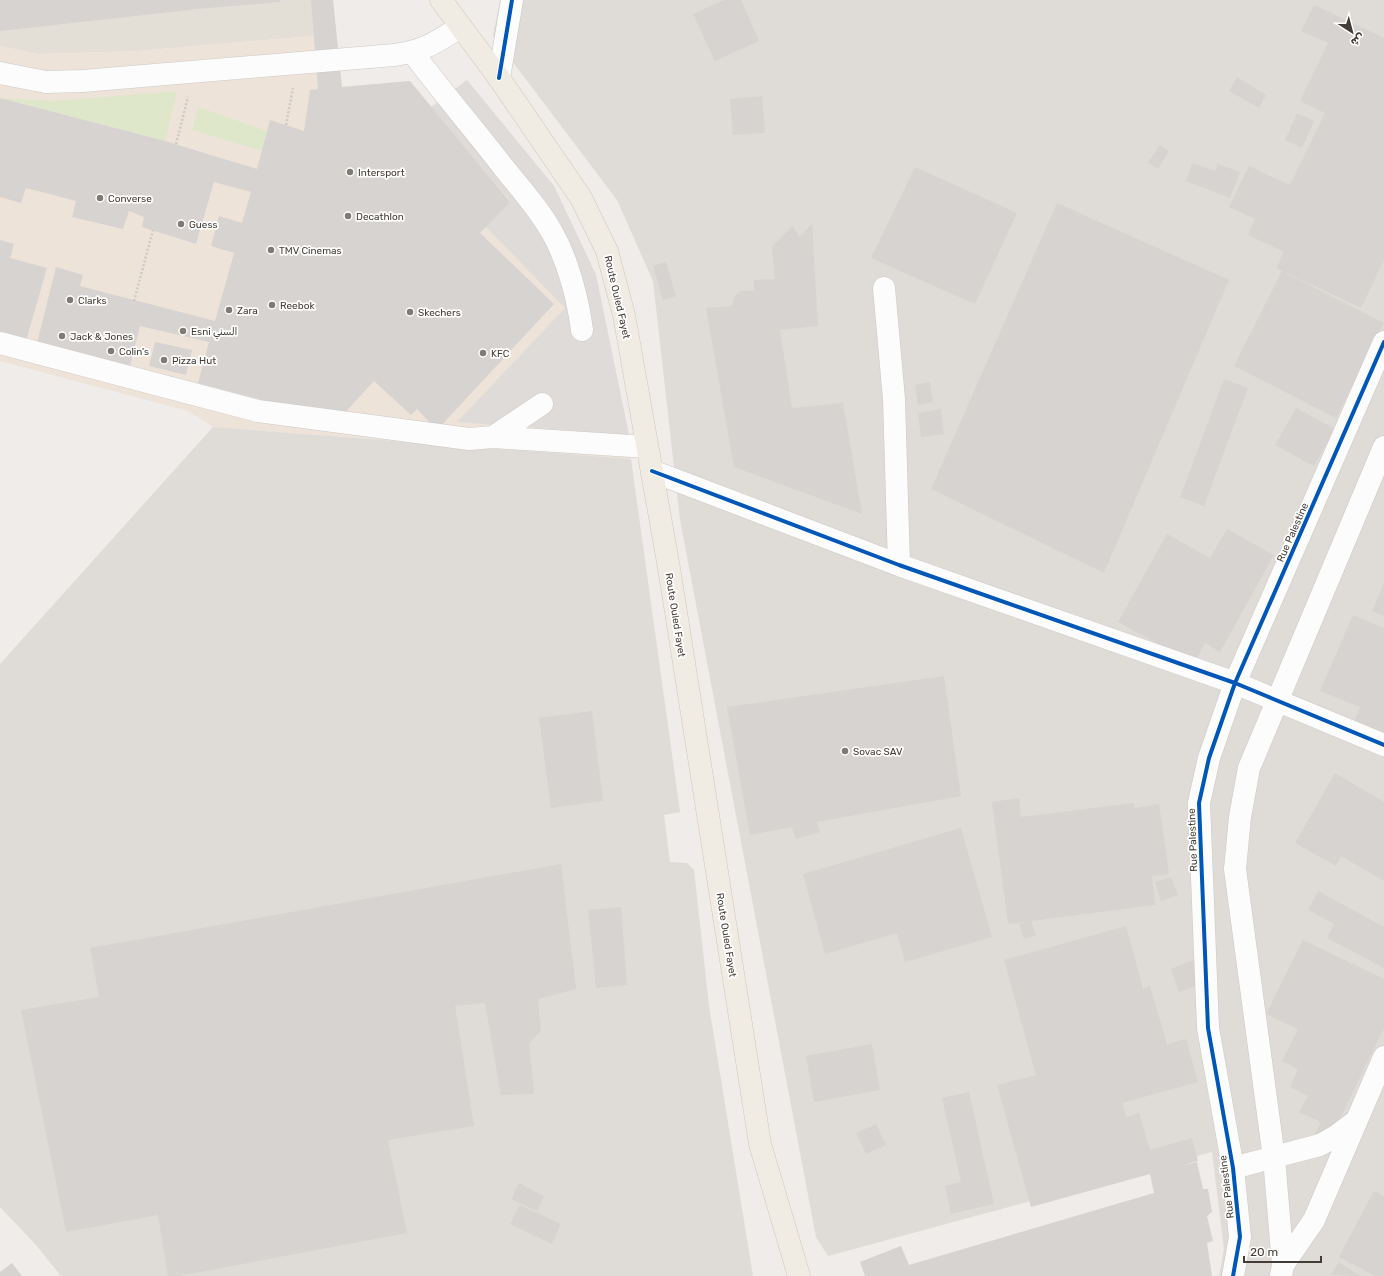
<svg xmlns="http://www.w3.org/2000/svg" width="1384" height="1276" viewBox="0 0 1384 1276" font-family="Rubik,Cairo,sans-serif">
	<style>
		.residential { fill: #e3ded6 }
		.commercial { fill: #eee3d9 }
		.industrial { fill: #dfdbd7 }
		.green { fill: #dee7ca }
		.parking { fill: #dedbd9 }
		.building { fill: #d7d3d0 }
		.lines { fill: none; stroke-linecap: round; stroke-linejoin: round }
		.minor-casing { stroke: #cbc8c5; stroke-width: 23 }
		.major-casing { stroke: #d0c7b8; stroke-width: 23 }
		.path { stroke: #cdcac7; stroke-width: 2.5; stroke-dasharray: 2 2; stroke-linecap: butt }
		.minor { stroke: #fdfcfc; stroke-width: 22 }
		.major { stroke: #f0ebe3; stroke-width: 22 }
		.cycleway-casing { stroke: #fff; stroke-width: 6 }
		.cycleway { stroke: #0057b8; stroke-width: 4 }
		.poi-dot { fill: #807a75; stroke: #fff; stroke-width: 1.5 }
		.labels { text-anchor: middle; stroke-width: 3.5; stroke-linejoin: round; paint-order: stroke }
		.poi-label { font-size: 10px; fill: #443d36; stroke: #fff; text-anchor: start }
		.street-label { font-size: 10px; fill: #443d36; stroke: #fff }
	</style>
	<rect width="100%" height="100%" fill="#efece9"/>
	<!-- residential -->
	<path class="residential" d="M0 0H333L336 34 137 51 39 54 0 46Z"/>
	<!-- commercial -->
	<path class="commercial" d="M336 34 342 87 410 81 431 107 467 80 554 186 596 275 629 435 631 459 213 427 188 411 0 361V46L39 54 137 51Z"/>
	<!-- industrial -->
	<path class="industrial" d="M500 0H1384V1276H1219L1224 1249 1212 1152 828 1256 816 1237 680 520 653 281 617 200 493 36Z
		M213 427 631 459 680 812 664 815 670 862 687 863 694 870 709 1006 753 1276H61L36 1245 0 1207V664Z"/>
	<!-- green -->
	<path class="green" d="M177 91 165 141 0 98 55 101Z
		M198 107 267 131 262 151 192 130Z"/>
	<!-- parking -->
	<path class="parking" d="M467 80 554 186 596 275 629 435 457 422 565 308 486 227 510 201 431 107Z"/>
	<!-- building -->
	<path class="building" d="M0 0H280V2L197 9 0 31Z
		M311 0H333L342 87 410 81 510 202 480 233 554 304 437 430 417 409 411 415 374 381 338 420 198 383 209 342 140 326 128 374 37 343 56 267 83 275 80 286 215 321 234 253 211 246 219 216 242 223 251 192 214 182 196 244 142 227 144 217 129 211 123 229 72 217 76 201 26 188 21 203 0 197V98L165 141 257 169 270 120 304 131 310 90 318 89Z
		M724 0H741L759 41 715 61 693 14Z
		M1314 5 1384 38V260L1361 308 1276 268 1284 252 1248 235 1255 219 1229 207 1249 166 1290 185 1325 113 1300 101 1328 43 1301 31Z
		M1237 77 1266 95 1259 108 1229 91Z
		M762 96 765 133 733 135 730 99Z
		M1297 113 1314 121 1302 148 1285 140Z
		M1160 145 1169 151 1158 169 1148 162Z
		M1192 163 1215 171 1218 164 1240 172 1230 198 1186 181Z
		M915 167 1017 213 975 304 871 258Z
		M1057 203 1229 280 1104 573 931 489Z
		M812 224 818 326 780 330 792 408 843 403 862 514 734 467 706 308 732 306 734 297 740 291H754V280L775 279 772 247 792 226 800 237Z
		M0 240 14 244 10 258 47 268 24 348 0 341Z
		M666 262 676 296 663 300 653 266Z
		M1282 271 1384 323 1336 418 1234 366Z
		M155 342 192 350 186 375 149 366Z
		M1224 379 1248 388 1204 506 1180 497Z
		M930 382 933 402 918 405 915 385Z
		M1296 408 1335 429 1314 466 1275 445Z
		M941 409 944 434 921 437 918 413Z
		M1227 529 1274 555 1220 652 1205 643 1194 664 1118 622 1167 534 1210 558Z
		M1384 583V616L1372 611Z
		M1353 615 1384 628V738L1353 725 1360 707 1320 691Z
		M944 676 961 796 817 822 820 832 796 839 792 828 797 826 750 835 727 707Z
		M592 711 603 801 551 808 539 718Z
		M1335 773 1384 802V881L1341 856 1336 866 1295 843Z
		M1019 798 1021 817 1134 803 1135 808 1159 804 1169 874 1152 876 1155 905 1031 921 1036 935 1024 939 1019 924 1026 922 1008 924 992 802Z
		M961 828 992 937 905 962 897 933 825 954 803 874Z
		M561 864 576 989 538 999 541 1030 529 1044 534 1094 501 1095 485 1003 455 1006 474 1126 388 1140 407 1233 179 1276H168L158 1215 66 1232 21 1010 99 997 90 948Z
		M1171 877 1178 895 1161 901 1155 882Z
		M1318 891 1384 927V968L1327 938 1334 924 1308 910Z
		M621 907 627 985 596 988 588 910Z
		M1126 926 1143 988 1150 986 1167 1044 1186 1039 1198 1082 1122 1103 1126 1117 1139 1113 1150 1150 1192 1138 1198 1161 1180 1166 1197 1162 1203 1189H1208L1212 1212 1207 1216 1213 1241 1207 1243 1212 1276H865L860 1262 901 1246 909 1265 1154 1193 1150 1174 1031 1207 997 1085 1036 1075 1004 960Z
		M1303 940 1384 979V1028L1328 1143 1314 1136 1321 1122 1299 1112 1308 1096 1290 1087 1298 1069 1282 1061 1298 1029 1266 1014Z
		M1193 960 1202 984 1179 992 1171 969Z
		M872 1044 880 1090 814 1102 806 1056Z
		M969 1092 994 1204 951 1214 945 1186 961 1182 942 1098Z
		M876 1124 886 1145 866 1154 856 1133Z
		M519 1183 544 1196 537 1211 511 1199Z
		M1374 1191 1384 1196V1276H1375L1339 1257Z
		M520 1205 561 1224 552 1244 510 1224Z
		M1339 1262 1360 1276 1331 1275Z
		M12 1263 22 1276H0V1272Z"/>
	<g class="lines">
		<!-- minor casing -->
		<g class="minor-casing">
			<path id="minor" d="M413 53C442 92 474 129 504 168 521 189 540 210 553 234 568 261 578 299 582 330
				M0 73 46 82 83 81 394 55C424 51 435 43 460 27
				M499 78 512 0
				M884 288 894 399 899 565
				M0 343 258 411 469 439 493 437 542 404
				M493 437 647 447
				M652 471 899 565 1235 683 1384 745
				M1233 1168 1320 1145 1336 1136 1356 1121
				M1283 1265 1314 1220 1384 1057
				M1233 1276 1240 1237 1233 1168 1208 1028 1199 803 1209 758 1235 683 1384 342
				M1281 1276 1283 1265 1274 1158 1235 869 1240 817 1249 768 1384 447"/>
		</g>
		<!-- major casing -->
		<g class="major-casing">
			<path id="major" d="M441 0 499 78 581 198 607 251 624 315 669 568 760 1144 799 1276"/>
		</g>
		<!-- path -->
		<path class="path" d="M286 125 293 88
			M176 144 188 97
			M134 301 153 230"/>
		<!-- minor -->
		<use href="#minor" class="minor"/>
		<!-- major -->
		<use href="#major" class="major"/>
		<!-- cycleway casing -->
		<g class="cycleway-casing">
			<path id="cycleway" d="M499 78 512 0
				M652 471 899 565 1235 683 1384 745
				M1233 1276 1240 1237 1233 1168 1208 1028 1199 803 1209 758 1235 683 1384 342"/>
		</g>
		<!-- cycleway -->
		<use href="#cycleway" class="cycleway"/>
	</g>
	<!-- markers -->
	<g class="poi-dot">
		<circle cx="350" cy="172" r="4"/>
		<circle cx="100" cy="198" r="4"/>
		<circle cx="348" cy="216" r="4"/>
		<circle cx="181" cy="224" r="4"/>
		<circle cx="271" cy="250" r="4"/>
		<circle cx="70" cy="300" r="4"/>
		<circle cx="272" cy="305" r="4"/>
		<circle cx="229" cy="310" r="4"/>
		<circle cx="410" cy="312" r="4"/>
		<circle cx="183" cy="331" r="4"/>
		<circle cx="62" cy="336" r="4"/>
		<circle cx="111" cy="351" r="4"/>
		<circle cx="483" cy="353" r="4"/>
		<circle cx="164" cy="360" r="4"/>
		<circle cx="845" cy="751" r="4"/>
	</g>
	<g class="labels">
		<!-- poi labels -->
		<g class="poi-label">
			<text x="358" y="176">Intersport</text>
			<text x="108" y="202">Converse</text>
			<text x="356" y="220">Decathlon</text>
			<text x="189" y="228">Guess</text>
			<text x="279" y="254">TMV Cinemas</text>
			<text x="78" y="304">Clarks</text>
			<text x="280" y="309">Reebok</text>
			<text x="237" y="314">Zara</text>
			<text x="418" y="316">Skechers</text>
			<text x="191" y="335">Esni السني</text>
			<text x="70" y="340">Jack &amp; Jones</text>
			<text x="119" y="355">Colin's</text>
			<text x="491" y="357">KFC</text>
			<text x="172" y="364">Pizza Hut</text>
			<text x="853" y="755">Sovac SAV</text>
		</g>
		<!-- street labels -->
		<g class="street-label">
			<text transform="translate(618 297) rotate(77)" y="4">Route Ouled Fayet</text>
			<text transform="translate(1292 532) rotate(-66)" y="4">Rue Palestine</text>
			<text transform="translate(676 615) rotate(81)" y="4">Route Ouled Fayet</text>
			<text transform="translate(1192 840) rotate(-92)" y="4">Rue Palestine</text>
			<text transform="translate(727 935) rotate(81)" y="4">Route Ouled Fayet</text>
			<text transform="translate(1226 1187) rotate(-97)" y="4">Rue Palestine</text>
		</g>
	</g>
	<!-- north arrow -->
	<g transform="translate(1352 32) rotate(144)" stroke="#ffffff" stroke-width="3" paint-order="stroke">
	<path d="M0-3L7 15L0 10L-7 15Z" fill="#443d36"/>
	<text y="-6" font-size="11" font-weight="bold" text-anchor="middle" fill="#443d36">ش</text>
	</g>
	<!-- scale -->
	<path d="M1244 1256v6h77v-6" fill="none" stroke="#443d36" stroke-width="2"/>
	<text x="1250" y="1256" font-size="12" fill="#443d36" stroke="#ffffff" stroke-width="3" paint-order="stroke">20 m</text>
</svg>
